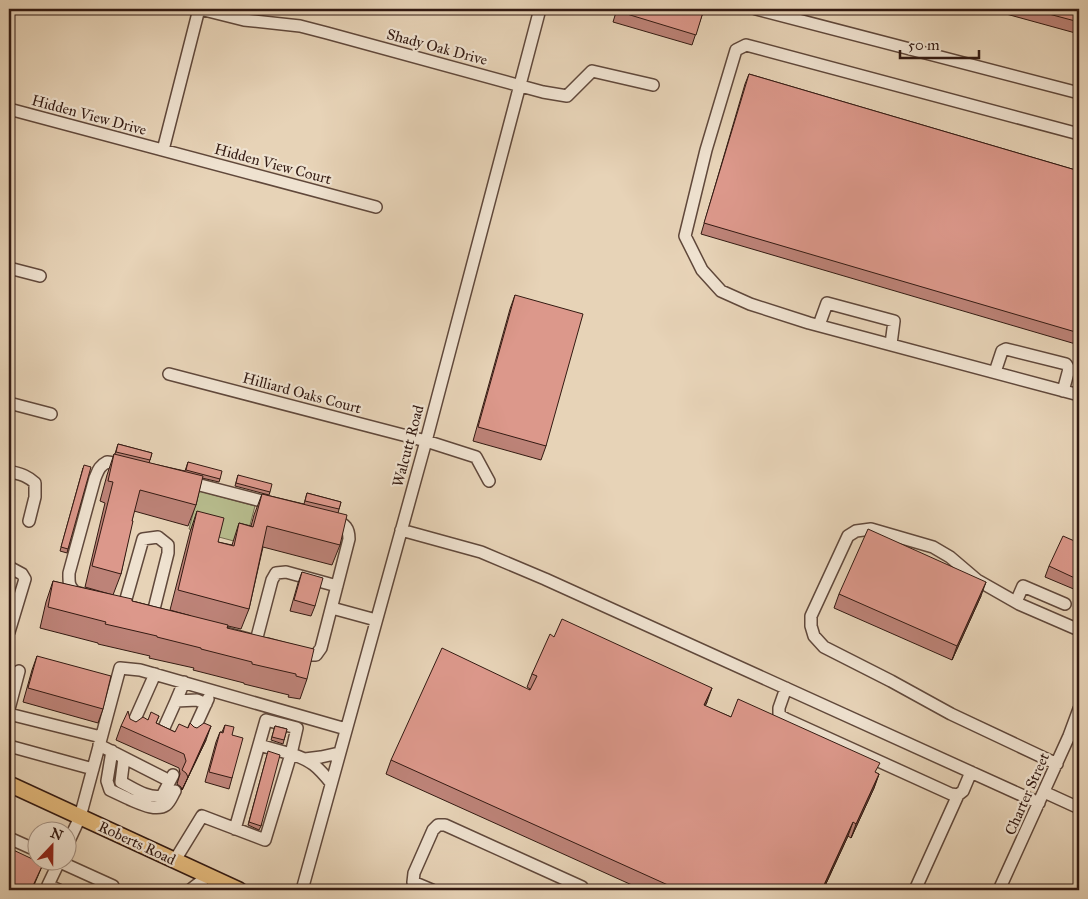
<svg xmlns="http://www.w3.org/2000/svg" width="1088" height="899" viewBox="0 0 1088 899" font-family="'IM FELL Great Primer',serif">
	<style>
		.green { fill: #b7bc8d; stroke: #756b50 }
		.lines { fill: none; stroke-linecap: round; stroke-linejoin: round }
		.minor-casing { stroke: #60483b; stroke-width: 14 }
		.major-casing { stroke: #331a12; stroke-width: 18 }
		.minor { stroke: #efe2d0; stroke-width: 11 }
		.major { stroke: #e4ba7c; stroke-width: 15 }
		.wall { fill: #bd8378; stroke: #331a12 }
		.shaded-wall { fill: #9a6a61; stroke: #331a12 }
		.building { fill: #dc988b; stroke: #331a12 }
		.labels { text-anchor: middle; stroke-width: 4.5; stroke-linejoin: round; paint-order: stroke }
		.street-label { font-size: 15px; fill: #331a12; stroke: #efe2d0 }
	</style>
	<rect width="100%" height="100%" fill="#e7d3b7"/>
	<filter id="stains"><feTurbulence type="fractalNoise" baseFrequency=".004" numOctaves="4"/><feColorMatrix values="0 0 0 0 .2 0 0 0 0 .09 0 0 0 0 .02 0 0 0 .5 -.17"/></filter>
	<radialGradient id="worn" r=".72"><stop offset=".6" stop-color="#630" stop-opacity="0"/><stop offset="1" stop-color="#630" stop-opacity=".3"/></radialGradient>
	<!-- green -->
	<path class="green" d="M199 491 255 506 245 544 189 529Z"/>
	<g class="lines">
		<!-- minor casing -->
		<g class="minor-casing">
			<path id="minor" d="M200 9 244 20 300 26 327 33 543 92 567 96 592 71 653 85
				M756 9 1079 93
				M9 109 376 207
				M1079 134 746 45 736 50 706 150 685 236 702 270 721 291 750 304 809 323 1079 395
				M163 150 199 9
				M9 268 40 276
				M819 325 827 303 894 321 891 344
				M995 372 1002 351 1006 349 1066 364 1069 369 1063 391
				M169 374 426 441 476 457 489 481
				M9 403 51 414
				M107 462 115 463 335 520C345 524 349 528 349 539L321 648 316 655H307L75 592C68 586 69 581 69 573L95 478C98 471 99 466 107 462Z
				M9 471C19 474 27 475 35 483V497L29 521
				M401 530 481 552 545 579 1039 803
				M9 567 22 574 25 579 9 632
				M1016 602 1023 586 1065 604
				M124 606 143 539 158 537 168 545V553L153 613
				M332 608 376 620
				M256 641 272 580 276 573 286 572 337 586
				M184 682 176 701 197 700 206 704
				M786 688 779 708V715L786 719 951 794 958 795 963 791 971 772
				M9 709 19 671
				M9 714 101 737
				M131 728 155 674
				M163 730 176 701
				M192 734 208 699
				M99 745 164 778
				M9 746 93 769
				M112 751 107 781 110 790 127 798
				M124 758 121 782C133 788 148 799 162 796L173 775
				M305 759 321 757 339 753
				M1057 764 951 714 891 681 824 647 814 636 811 626V616L848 536 856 531 871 529 933 547 950 557 977 580 1019 604 1079 630
				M1044 792 1079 808
				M129 799C139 803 156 812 166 805 170 802 172 796 175 791
				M235 829 266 720 297 728 291 754 259 745
				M9 838 38 851
				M68 843 80 817 120 668 140 670 346 729
				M175 860 202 816 265 840 291 754C311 760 318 767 331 783
				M59 862 48 885 59 890
				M60 862 113 886 110 890
				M190 890 208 876
				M302 890 426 441 540 9
				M432 890 413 882 414 873 433 830 438 825H445L582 887
				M915 890 958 795
				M999 890 1069 736 1079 709"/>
		</g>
		<!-- major casing -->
		<g class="major-casing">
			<path id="major" d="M9 784 239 890"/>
		</g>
		<!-- minor -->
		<use href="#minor" class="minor"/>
		<!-- major -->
		<use href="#major" class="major"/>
	</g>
	<!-- wall -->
	<path class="wall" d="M617 9H704L692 45 613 22Z
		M988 9H1079V34Z
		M749 74 1079 171V345L701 234 745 84Z
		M515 295 546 446 541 460 473 441 510 309Z
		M118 444 152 453 149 463 185 471 188 462 220 479 219 482 202 478 196 505 188 526 134 511 121 574 113 595 85 587 105 503 100 501 107 475 114 454H115Z
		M83 468 68 549 67 553 60 551Z
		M238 475 270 492 269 495 235 486Z
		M307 493 341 502 338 513 340 545 332 565 263 547 249 609 241 629 228 626 227 628 307 679 300 699 288 697 289 695 244 684V683L193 670 194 668 149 658 150 656 98 644V643L40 628 46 602 53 581 191 616 170 610 190 532 197 511 218 542 232 545 239 523 251 526 254 515 262 494 304 504Z
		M1079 543V581L1076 590 1045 577 1049 566Z
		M302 572 315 606 311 616 290 611 298 583Z
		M839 594 981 596 952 660 834 608Z
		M554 637 707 702 705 706 731 717 879 774 874 788 851 838 848 836 824 888 830 890H643L386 774 391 760 530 690V689L527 687 532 674Z
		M37 656 103 709 98 723 23 702 32 670Z
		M159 716 156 723 175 732 206 740 182 790 181 787 177 784 180 774 179 768 116 740 121 726 136 722 148 720Z
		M225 725 232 735V778L229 789 205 782 216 742 220 732H222Z
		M275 726 287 729 283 744 271 740Z
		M267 755 261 826 259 830 248 825Z"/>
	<!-- shaded-wall -->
	<path class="shaded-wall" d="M986 582 981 596 952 660 957 646Z
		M712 688 707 702 699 719 704 705Z
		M211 726 206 740 182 790 188 777Z
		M879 774 874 788 851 838 856 824Z
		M853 822 848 836 823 890H822Z
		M43 864 32 890H31Z"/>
	<!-- building -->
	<path class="building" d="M617 9H704L696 35 617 11Z
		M1030 9H1079V22Z
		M749 74 1079 171V333L704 223Z
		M515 295 583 314 546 446 478 427Z
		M118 444 152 453 150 460 116 452Z
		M114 454 203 476 196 505 140 490 132 521H133L121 574 92 566 113 482 108 481Z
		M188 462 222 471 220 479 186 470Z
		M84 465 91 467 68 549 61 547Z
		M238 475 272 484 270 492 236 483Z
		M307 493 341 502 339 509 305 501Z
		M262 494 347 515 340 545 267 526 249 609 178 590 197 511 224 518 218 542 234 546 239 523 253 527Z
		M868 529 986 582 957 646 839 594Z
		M1063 536 1079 543V580L1049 566Z
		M302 572 323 578 315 606 294 600Z
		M53 581 132 599V601L228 625 227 628 314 649 307 679 296 676V674L252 664V662L201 649V648L157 637V636L105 624 106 622 48 607Z
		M562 619 712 688 704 705 731 717 738 699 880 763 875 772 879 774 856 824 853 822 823 887 830 890H679L391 760 442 648 530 690 537 676 532 674 550 634 554 637Z
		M37 656 111 676 103 709 28 688Z
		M128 711 130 719 136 722 143 717 148 720 151 712 159 716 156 723 175 732 179 724 188 728 190 723 194 727 197 728 204 723 211 726 188 777 186 773 182 770 186 761 184 754 121 726Z
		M225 725 234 727 232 735 243 738 232 778 209 772 220 732 223 733Z
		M275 726 287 729 284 740 272 737Z
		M268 751 280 755 261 826 249 822Z
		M9 848 43 864 31 890H9Z"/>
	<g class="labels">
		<!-- street labels -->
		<g class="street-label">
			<text transform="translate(437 47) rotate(15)" y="5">Shady Oak Drive</text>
			<text transform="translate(89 115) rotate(15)" y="5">Hidden View Drive</text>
			<text transform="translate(273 164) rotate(15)" y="5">Hidden View Court</text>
			<text transform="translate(302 393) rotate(15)" y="5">Hilliard Oaks Court</text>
			<text transform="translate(408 446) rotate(-75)" y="5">Walcutt Road</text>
			<text transform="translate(1027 794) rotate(-66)" y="5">Charter Street</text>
			<text transform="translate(137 843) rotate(25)" y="5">Roberts Road</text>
		</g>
	</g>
	<!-- margin -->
	<rect width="1088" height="899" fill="none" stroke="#e7d3b7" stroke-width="30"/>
	<rect x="10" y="10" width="1068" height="879" fill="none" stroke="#331a12" stroke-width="2.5"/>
	<rect x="15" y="15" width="1058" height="869" fill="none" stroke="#331a12"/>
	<!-- north arrow -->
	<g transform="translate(52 846) rotate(22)"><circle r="24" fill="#efe2d0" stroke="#a49284"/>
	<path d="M0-4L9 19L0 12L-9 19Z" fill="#8f2418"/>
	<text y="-8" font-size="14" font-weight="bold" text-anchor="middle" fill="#331a12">N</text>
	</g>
	<!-- scale -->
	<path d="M900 50v8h79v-8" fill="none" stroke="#331a12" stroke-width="2.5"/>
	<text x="908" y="50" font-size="15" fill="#331a12" stroke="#efe2d0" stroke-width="4" paint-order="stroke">50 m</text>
	<rect width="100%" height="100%" filter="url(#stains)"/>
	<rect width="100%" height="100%" fill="url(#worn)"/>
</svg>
